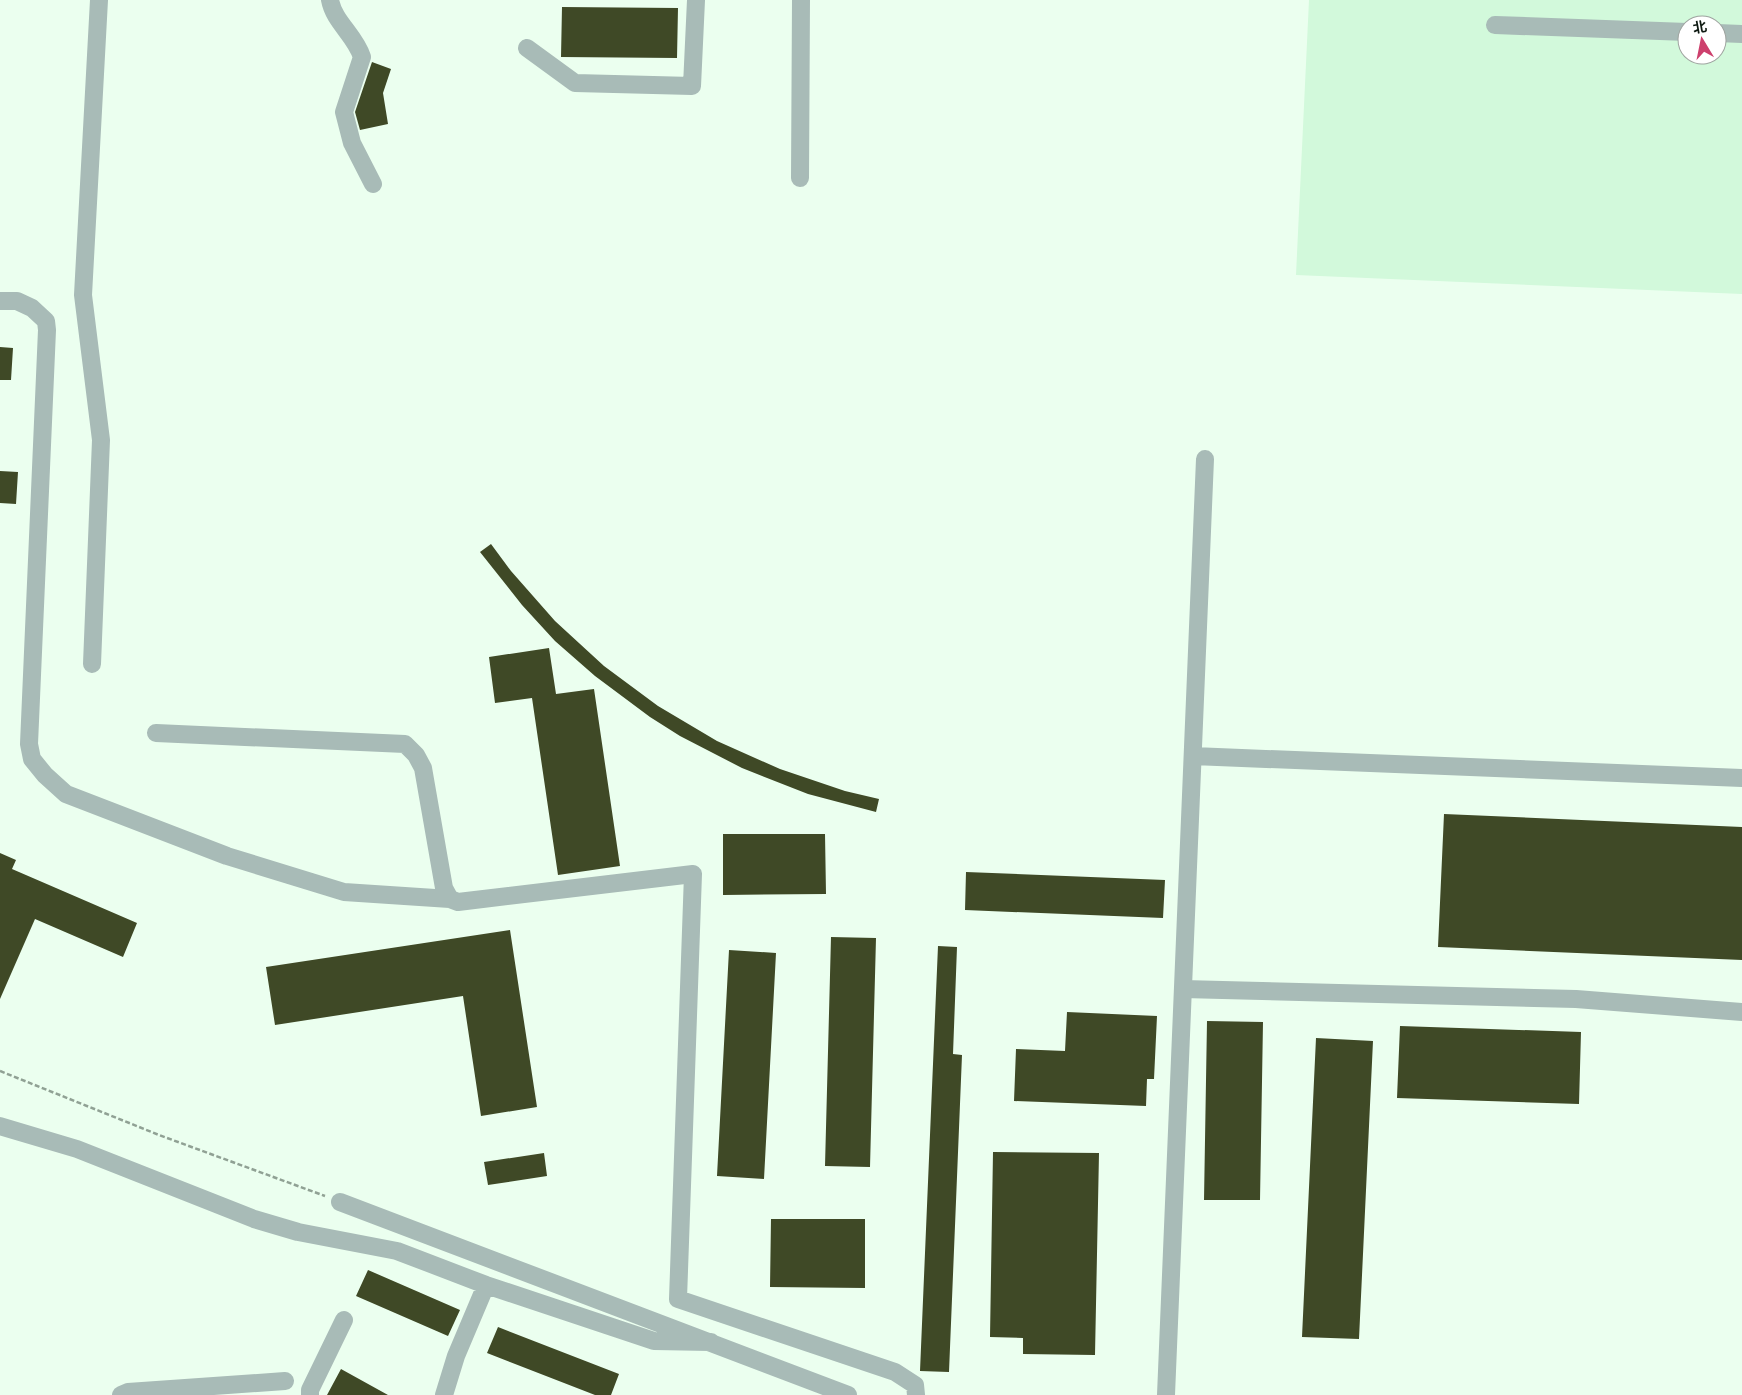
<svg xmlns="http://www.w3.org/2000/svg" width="1742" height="1395" viewBox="0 0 1742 1395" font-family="'IBM Plex Sans','Noto Sans SC',sans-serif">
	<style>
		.built { fill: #d2f9db; fill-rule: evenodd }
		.building { fill: #3f4926 }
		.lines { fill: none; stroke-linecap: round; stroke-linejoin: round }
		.path { stroke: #90a194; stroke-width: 2.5; stroke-dasharray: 5 2.5; stroke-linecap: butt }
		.minor { stroke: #a8bbb7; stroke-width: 18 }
	</style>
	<rect width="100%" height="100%" fill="#ebffef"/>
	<!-- built -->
	<path class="built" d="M1309 0H1742V294L1296 275ZM1687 25H1717V55H1687Z"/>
	<!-- building -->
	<path class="building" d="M562 7 678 8 677 58 561 57Z
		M372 62 391 69 383 93 388 124 360 130 355 112Z
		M0 347 13 348 11 380H0Z
		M0 471 18 472 16 504 0 503Z
		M491 544 511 571 555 621 604 666 658 706 717 741 780 769 845 791 879 799 876 812 808 794 742 768 680 736 650 717 595 676 555 641 522 605 480 552Z
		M549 648 556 694 594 689 620 866 558 875 532 698 495 703 489 657Z
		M1444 814 1742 827V960L1438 947Z
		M723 834H825L826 894 723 895Z
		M0 853 16 860 12 869 137 923 123 957 35 919 0 999Z
		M966 872 1165 880 1163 918 965 910Z
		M510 930 537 1107 481 1116 463 996 275 1025 266 967Z
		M831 937 876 938 870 1167 825 1166Z
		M938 946 957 947 953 1054 962 1055 949 1372 920 1371Z
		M729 950 776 953 764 1179 717 1176Z
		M1067 1012 1157 1016 1154 1079H1147L1146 1106 1014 1101 1016 1049 1065 1051Z
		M1207 1021 1263 1022 1260 1200H1204Z
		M1400 1026 1581 1032 1579 1104 1397 1098Z
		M1316 1038 1373 1041 1359 1339 1302 1337Z
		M993 1152 1099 1153 1095 1355 1023 1354V1338L990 1337Z
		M544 1153 547 1176 488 1185 484 1162Z
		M771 1219H865V1288L770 1287Z
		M368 1270 460 1310 448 1336 356 1296Z
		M498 1327 619 1374 611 1395H595L487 1353Z
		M341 1369 388 1395H327Z"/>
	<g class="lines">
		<!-- path -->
		<path class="path" d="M0 1071 159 1135 325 1196"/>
		<!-- minor -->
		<path class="minor" d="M330 0C334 22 355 35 362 57L344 112 352 143 373 184
			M1495 25 1687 32
			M1717 33 1742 34
			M527 48 575 83 692 86 696 0
			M800 178 801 0
			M0 301H17L32 308 46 321 47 330 29 744 32 759 45 775 66 794 227 856 344 892 450 899
			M92 664 101 440 83 295 99 0
			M156 733 405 744 416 755 423 768 444 888 450 899 458 902 693 874 678 1299 895 1372 915 1385 916 1395
			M1193 756 1742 778
			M1183 989 1576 999 1742 1012
			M0 1126 77 1149 254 1219 298 1232 397 1251 486 1285 654 1341 711 1342
			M340 1202 848 1395
			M121 1395 128 1392 285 1381
			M310 1395V1390L344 1320
			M444 1395 456 1356 486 1285
			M1166 1395 1205 459"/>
	</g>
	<!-- north arrow -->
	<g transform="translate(1702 40) rotate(350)"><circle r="24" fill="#ffffff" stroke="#9ea39f"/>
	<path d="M0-4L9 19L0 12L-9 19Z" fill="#cd406d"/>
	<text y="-8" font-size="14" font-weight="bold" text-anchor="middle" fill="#0d1810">北</text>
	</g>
</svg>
